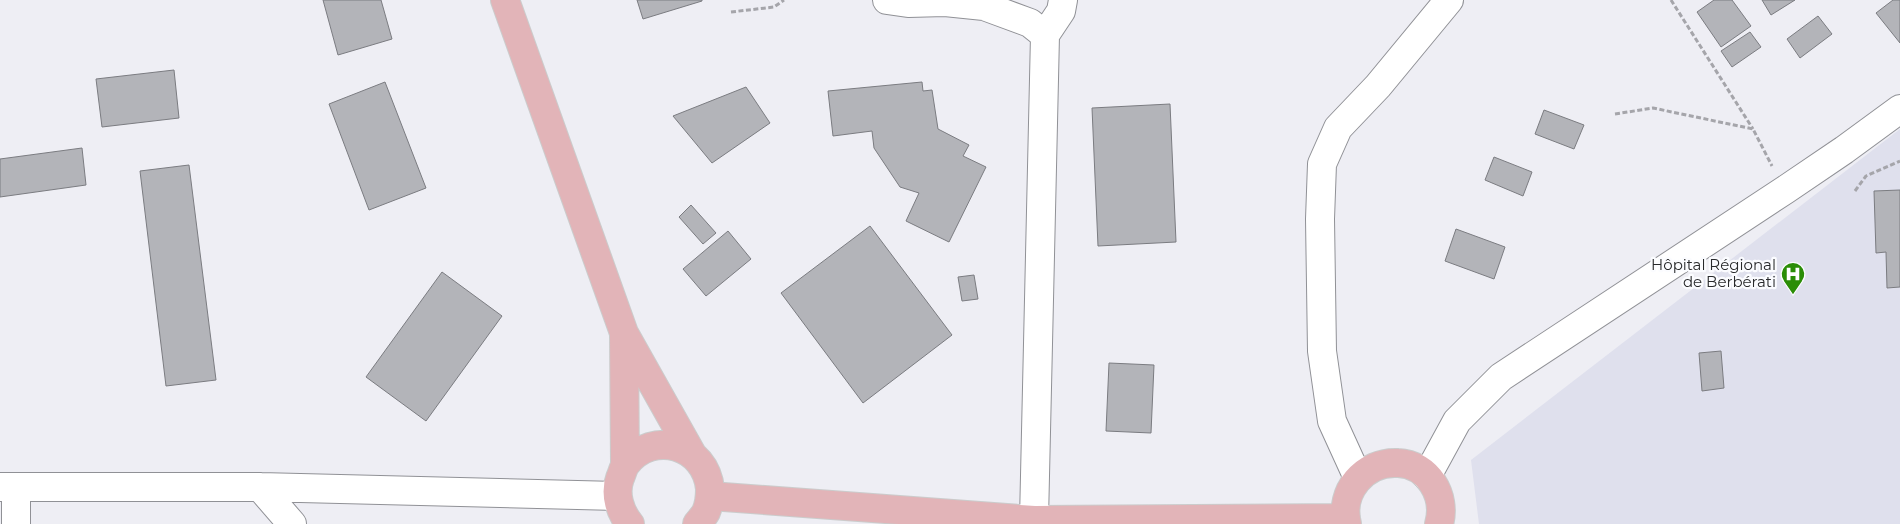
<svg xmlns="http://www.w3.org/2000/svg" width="1900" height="524" viewBox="0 0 1900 524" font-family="Montserrat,sans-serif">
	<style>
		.built { fill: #dfe0ed }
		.building { fill: #b3b4b9; stroke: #7b7c81 }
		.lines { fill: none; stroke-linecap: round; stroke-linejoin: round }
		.minor-casing { stroke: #909196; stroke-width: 30 }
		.major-casing { stroke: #cbcccc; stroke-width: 30 }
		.path { stroke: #a5a5aa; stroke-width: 3; stroke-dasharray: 5 2.5; stroke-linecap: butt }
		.minor { stroke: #fff; stroke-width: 28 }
		.major { stroke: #e2b4b8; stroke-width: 28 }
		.labels { text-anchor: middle; stroke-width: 4.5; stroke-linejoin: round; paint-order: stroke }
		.poi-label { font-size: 15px; fill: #28292b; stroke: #fbfcff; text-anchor: end }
	</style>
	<rect width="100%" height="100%" fill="#eeeef4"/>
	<!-- built -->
	<path class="built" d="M1900 129V524H1479L1471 460Z"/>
	<!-- building -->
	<path class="building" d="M323 0H381L392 39 338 55Z
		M637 0H702V1L643 19Z
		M1714 0H1732L1751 26 1721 47 1697 12Z
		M1762 0H1795L1771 15Z
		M1893 0H1900V43L1876 13Z
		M1818 16 1832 34 1800 58 1787 39Z
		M1750 32 1761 47 1732 67 1721 51Z
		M174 70 179 118 102 127 96 79Z
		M385 82 426 188 369 210 329 104Z
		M922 82 923 91 932 90 938 129 969 145 963 156 986 167 949 242 906 221 919 193 900 187 874 148 872 131 833 136 828 91Z
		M746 87 770 123 712 163 673 116Z
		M1170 104 1176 242 1098 246 1092 108Z
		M1544 110 1584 125 1574 149 1535 134Z
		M82 148 86 185 0 197V159Z
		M1494 157 1532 172 1523 196 1485 180Z
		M189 165 216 380 166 386 140 171Z
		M1900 190V287L1887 288 1886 252 1876 253 1874 191Z
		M691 205 716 233 703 244 679 217Z
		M870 226 952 335 863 403 781 293Z
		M1456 229 1505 247 1494 279 1445 261Z
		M728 231 751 259 706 296 683 269Z
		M442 272 502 316 426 421 366 377Z
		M974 275 978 299 962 301 958 277Z
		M1721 351 1724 388 1702 391 1699 353Z
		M1109 363 1154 365 1151 433 1106 431Z"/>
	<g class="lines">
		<!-- minor casing -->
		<g class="minor-casing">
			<path id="minor" d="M887 0 908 3 945 2 984 6 1030 23 1045 35
				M1427 476 1457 421 1501 377 1785 190 1844 150 1900 109
				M1358 478 1332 421 1322 351 1320 219 1322 164 1338 128 1378 86 1449 0
				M0 487H260L617 496
				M16 487V524
				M260 487 292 524
				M1034 520 1045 35 1061 11 1063 0"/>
		</g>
		<!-- major casing -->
		<g class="major-casing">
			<path id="major" d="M505 0 624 333 692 454
				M624 335 625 464
				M710 496 1034 520 1346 518
				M630 524C620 512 614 494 620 478 622 474 623 468 626 464 653 429 706 445 710 489 710 496 709 505 706 512 704 516 700 520 697 524
				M1347 524C1339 492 1364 461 1398 463 1428 464 1447 496 1439 524"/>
		</g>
		<!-- path -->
		<path class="path" d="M1671 0 1753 129
			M731 12 774 7 784 0
			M1615 114 1653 108 1753 129 1772 166
			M1855 191 1866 176 1900 161"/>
		<!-- minor -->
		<use href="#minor" class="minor"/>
		<!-- major -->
		<use href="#major" class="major"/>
	</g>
	<!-- icons -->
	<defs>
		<g id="hospital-pin" transform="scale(1.25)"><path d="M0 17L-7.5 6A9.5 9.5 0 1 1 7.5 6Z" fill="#2a8d06" stroke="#fbfcff"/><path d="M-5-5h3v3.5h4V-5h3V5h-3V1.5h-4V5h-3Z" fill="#fff"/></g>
	</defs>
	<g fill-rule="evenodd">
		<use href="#hospital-pin" x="1793" y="274"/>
	</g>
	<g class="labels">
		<!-- poi labels -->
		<g class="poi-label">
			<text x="1776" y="270">Hôpital Régional<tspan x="1776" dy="17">de Berbérati</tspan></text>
		</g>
	</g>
</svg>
